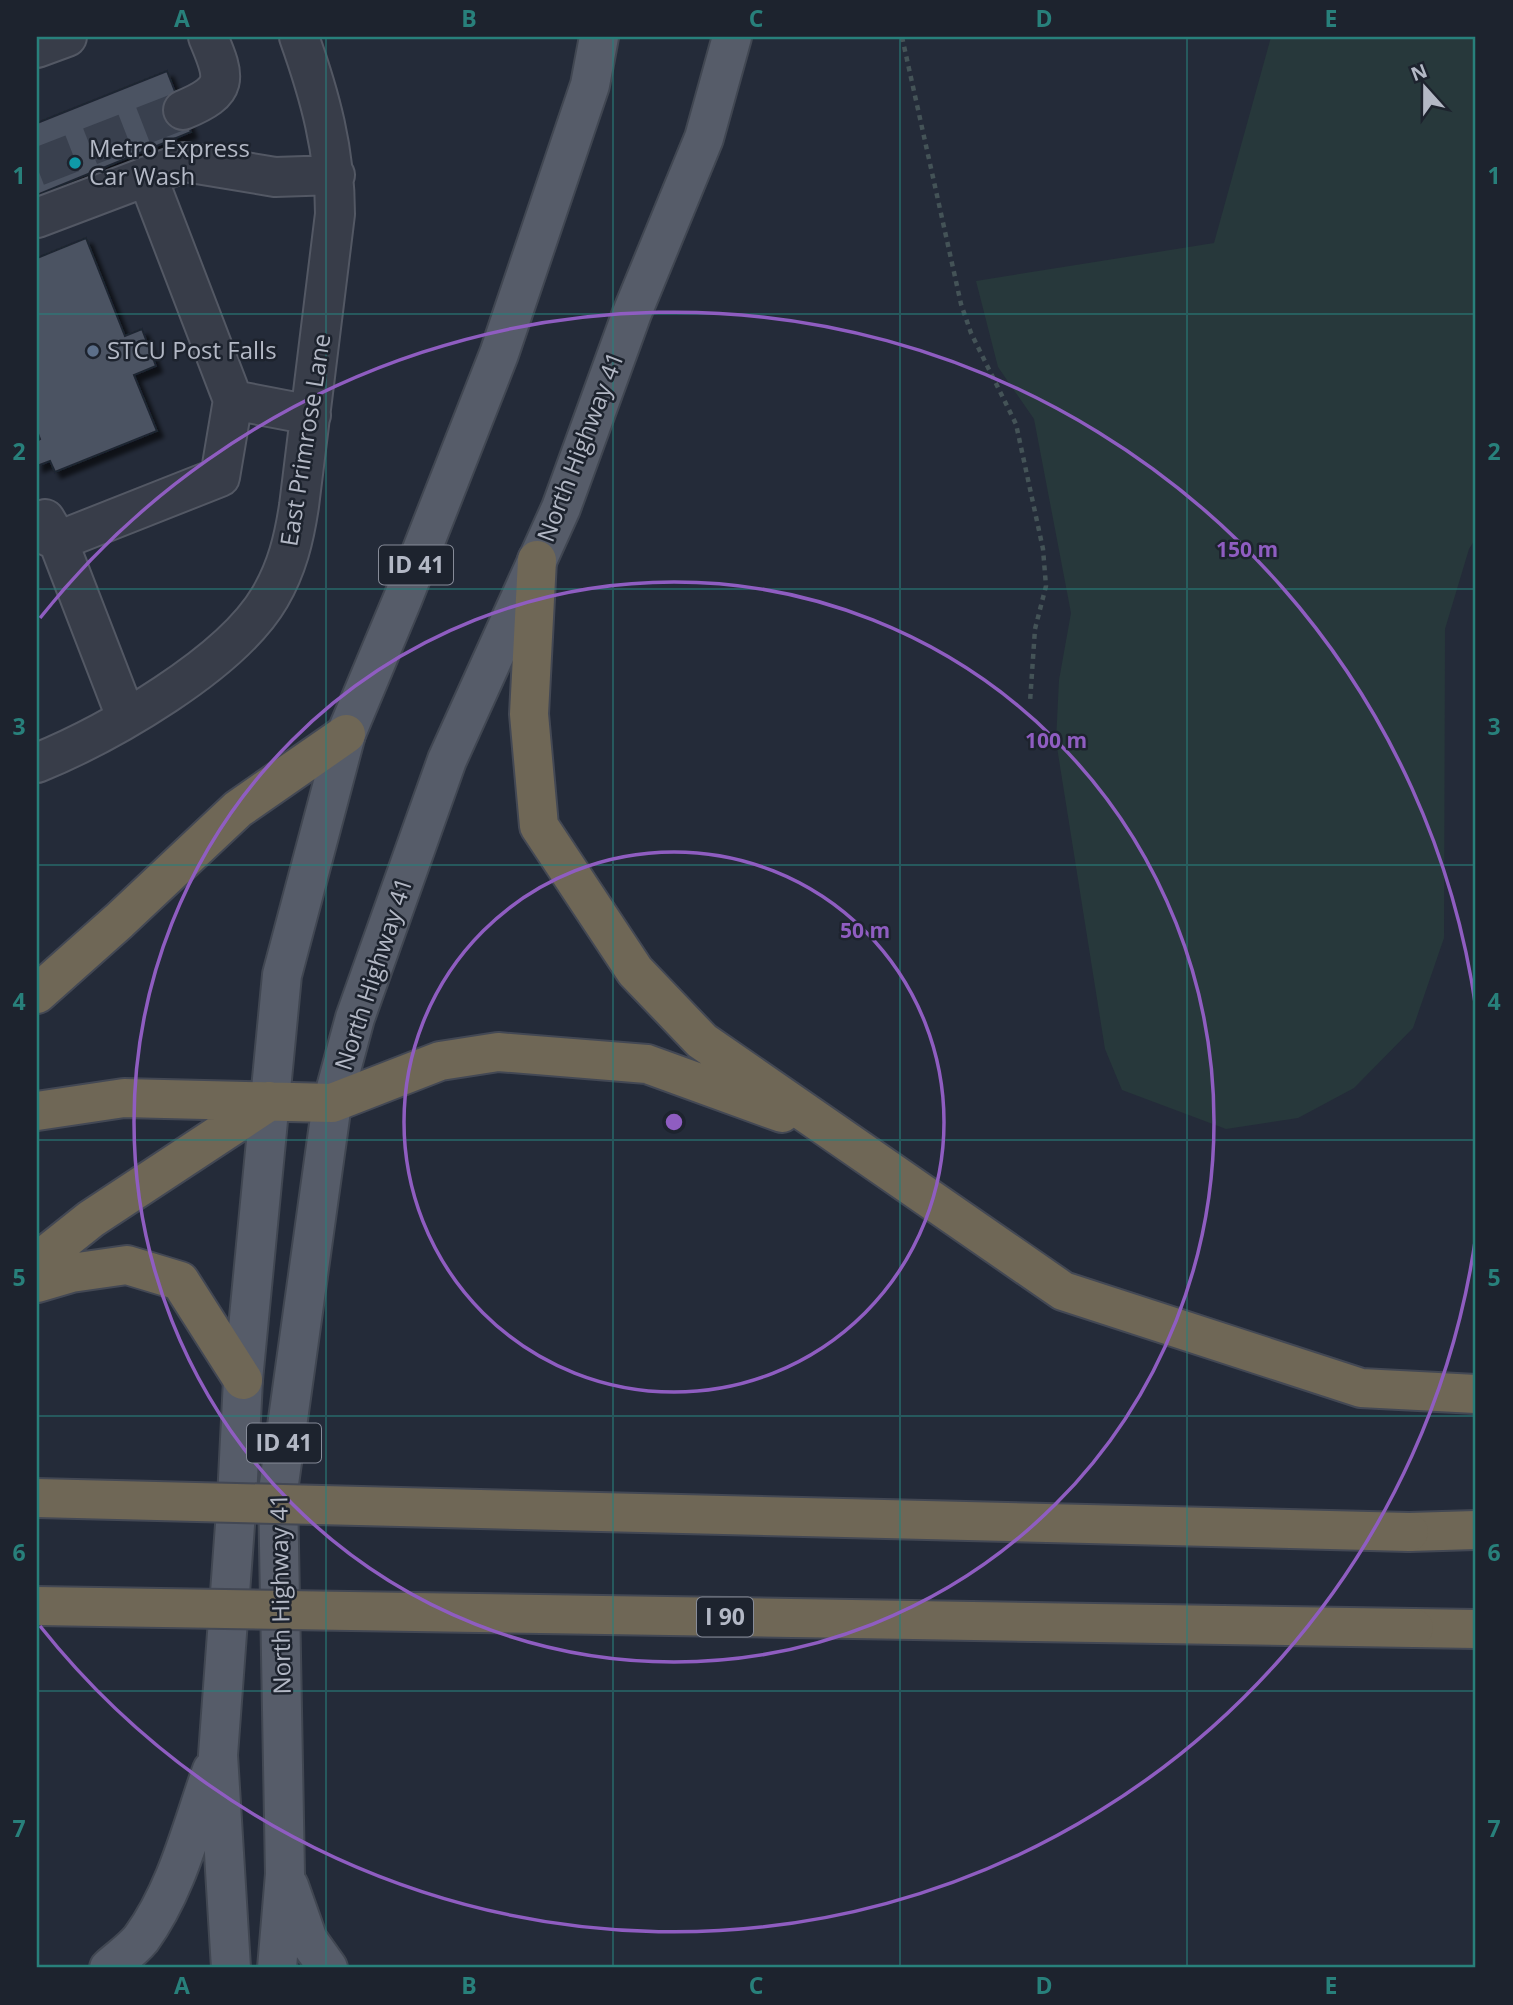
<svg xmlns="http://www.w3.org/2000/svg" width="1513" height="2005" viewBox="0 0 1513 2005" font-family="'Open Sans',sans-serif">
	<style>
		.green { fill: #27383b }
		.building { fill: #4b5262; stroke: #1f2530; stroke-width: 2; filter: url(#shadow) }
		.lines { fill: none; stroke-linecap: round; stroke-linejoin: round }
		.minor-tunnel { stroke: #39404e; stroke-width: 38; stroke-dasharray: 38 19; stroke-linecap: butt }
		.minor-casing { stroke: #535864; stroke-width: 42 }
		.major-casing { stroke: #414752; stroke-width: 42 }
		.highway-casing { stroke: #434854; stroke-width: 42 }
		.path { stroke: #445357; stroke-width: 4.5; stroke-dasharray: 5 5; stroke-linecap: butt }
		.minor { stroke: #383d49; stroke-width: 38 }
		.major { stroke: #565c69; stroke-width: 38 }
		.highway { stroke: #6f6756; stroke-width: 38 }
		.highway-bridge-casing { stroke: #434854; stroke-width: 42; stroke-linecap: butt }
		.highway-bridge { stroke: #6f6756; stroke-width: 38 }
		.grid { fill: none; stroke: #28807b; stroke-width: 2; stroke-opacity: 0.55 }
		.ring { fill: none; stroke: #8f5dc1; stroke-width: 3.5 }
		.culture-dot { fill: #0f9aa8; stroke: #1d232e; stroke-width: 2.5 }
		.service-dot { fill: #5c6f8a; stroke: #1d232e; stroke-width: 2.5 }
		.labels { text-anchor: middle; stroke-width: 5; stroke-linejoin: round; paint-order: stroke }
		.shield { fill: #1d232e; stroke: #868b98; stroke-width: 2 }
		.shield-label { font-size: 23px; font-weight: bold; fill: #b3b8c5 }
		.poi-label { font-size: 24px; fill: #b3b8c5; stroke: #1d232e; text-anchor: start }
		.street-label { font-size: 24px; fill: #b3b8c5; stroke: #1d232e }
		.centre { fill: #8f5dc1; stroke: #1d232e; stroke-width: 3.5 }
		.ring-label { font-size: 21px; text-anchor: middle; font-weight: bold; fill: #8f5dc1; stroke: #1d232e; stroke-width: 5; stroke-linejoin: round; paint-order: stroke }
		.neatline { fill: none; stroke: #28807b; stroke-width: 2.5 }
		.grid-label { font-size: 23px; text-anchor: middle; font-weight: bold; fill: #28807b }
	</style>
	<defs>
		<filter id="shadow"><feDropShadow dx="6" dy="6" stdDeviation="2" flood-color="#0009"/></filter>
	</defs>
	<rect width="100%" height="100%" fill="#242b39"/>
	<!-- green -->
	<path class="green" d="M1271 37H1476V538L1469 549 1445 629 1444 938 1413 1028 1354 1088 1298 1118 1226 1129 1122 1090 1105 1049 1056 741 1059 680 1071 613 1034 419 998 367 976 281 1214 243Z"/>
	<!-- building -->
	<path class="building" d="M167 71 191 132 37 195V123Z
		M86 238 125 336 142 329 156 366 134 375 157 431 55 472 50 461 37 466V441L40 439 37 431V258Z"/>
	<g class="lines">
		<!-- minor-tunnel -->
		<path class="minor-tunnel" d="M37 167 183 110"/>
		<!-- minor casing -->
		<g class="minor-casing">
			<path id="minor" d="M37 48 67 37
				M183 110C229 91 226 79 208 37
				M37 218 185 162 275 177 335 175
				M233 400 311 415
				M45 519 58 541 126 717
				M37 531 58 541 220 477 233 400 147 176
				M37 763C108 734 231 664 270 597 287 568 294 539 299 506L335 214C335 150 320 96 299 37"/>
		</g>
		<!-- major casing -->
		<g class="major-casing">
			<path id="major" d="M289 1886 308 1940 328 1968
				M109 1968C119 1959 132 1950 141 1939 177 1890 192 1826 212 1770
				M231 1968 218 1755 237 1498 243 1380 282 975 346 734 403 598 499 354 590 85 599 37
				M277 1968 285 1874 278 1491 332 1103 355 1018 447 760 561 508 632 313 704 138 732 37"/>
		</g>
		<!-- highway casing -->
		<g class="highway-casing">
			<path id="highway" d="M537 560 529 714 539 826 635 971 702 1041 1063 1291 1361 1388 1476 1394
				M37 994 119 921 238 809 346 734
				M37 1111 124 1098 332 1103 440 1061 498 1052 647 1064 782 1113
				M37 1262 91 1219 270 1101
				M37 1283 71 1273 127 1265 180 1281 243 1380
				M1409 1532 1476 1530
				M1414 1628 1476 1629"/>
		</g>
		<!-- path -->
		<path class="path" d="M902 37 961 304 971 333 1016 424 1043 549 1046 586 1035 629 1030 702"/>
		<!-- minor -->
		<use href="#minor" class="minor"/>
		<!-- major -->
		<use href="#major" class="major"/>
		<!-- highway -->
		<use href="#highway" class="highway"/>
		<!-- highway-bridge casing -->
		<g class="highway-bridge-casing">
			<path id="highway-bridge" d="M37 1498 1409 1532
				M37 1606 1414 1628"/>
		</g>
		<!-- highway-bridge -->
		<use href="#highway-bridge" class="highway-bridge"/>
	</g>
	<!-- grid -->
	<path class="grid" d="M326 37V1968M613 37V1968M900 37V1968M1187 37V1968M37 314H1476M37 589H1476M37 865H1476M37 1140H1476M37 1416H1476M37 1691H1476"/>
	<!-- distance rings -->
	<g class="ring">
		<circle cx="674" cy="1122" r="270"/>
		<circle cx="674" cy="1122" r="540"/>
		<path d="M1476 1235A810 810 0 0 1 40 1626M40 618A810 810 0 0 1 1476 1009"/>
	</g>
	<!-- markers -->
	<circle class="culture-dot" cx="75" cy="163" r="7"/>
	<circle class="service-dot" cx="93" cy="351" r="7"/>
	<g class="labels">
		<!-- shield labels -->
		<g class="shield">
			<rect x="379" y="545.5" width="74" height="39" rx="5"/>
			<rect x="247" y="1423.5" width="74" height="39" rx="5"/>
			<rect x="697" y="1597.5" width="56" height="39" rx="5"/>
		</g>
		<g class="shield-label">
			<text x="416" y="573">ID 41</text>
			<text x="284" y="1451">ID 41</text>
			<text x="725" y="1625">I 90</text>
		</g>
		<!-- poi labels -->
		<g class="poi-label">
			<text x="89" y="157">Metro Express<tspan x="89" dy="28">Car Wash</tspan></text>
			<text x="107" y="359">STCU Post Falls</text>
		</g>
		<!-- street labels -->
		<g class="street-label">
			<text transform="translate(306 440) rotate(-81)" y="8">East Primrose Lane</text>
			<text transform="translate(581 447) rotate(-69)" y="8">North Highway 41</text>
			<text transform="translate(374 974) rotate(-72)" y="8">North Highway 41</text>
			<text transform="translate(281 1594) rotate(-91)" y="8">North Highway 41</text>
		</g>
	</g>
	<circle cx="674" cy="1122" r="10" class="centre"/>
	<g class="ring-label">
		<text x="1247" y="557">150 m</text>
		<text x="1056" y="748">100 m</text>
		<text x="865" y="938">50 m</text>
	</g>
	<!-- border -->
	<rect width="1513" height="2005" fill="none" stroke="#1d232e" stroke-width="77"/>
	<!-- north arrow -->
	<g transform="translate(1425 88) rotate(339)" stroke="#1d232e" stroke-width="5" paint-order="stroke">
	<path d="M0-5L12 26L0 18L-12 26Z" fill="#b3b8c5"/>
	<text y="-10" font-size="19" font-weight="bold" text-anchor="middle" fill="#b3b8c5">N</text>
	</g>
	<rect x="38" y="38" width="1436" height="1928" class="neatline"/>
	<g class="grid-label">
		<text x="182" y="27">A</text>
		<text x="469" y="27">B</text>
		<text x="756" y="27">C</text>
		<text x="1044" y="27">D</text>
		<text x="1331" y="27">E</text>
		<text x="19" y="184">1</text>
		<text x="1494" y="184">1</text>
		<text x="19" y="460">2</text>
		<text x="1494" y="460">2</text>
		<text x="19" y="735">3</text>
		<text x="1494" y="735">3</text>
		<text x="19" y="1010">4</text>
		<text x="1494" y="1010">4</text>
		<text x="19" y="1286">5</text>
		<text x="1494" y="1286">5</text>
		<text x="19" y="1561">6</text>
		<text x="1494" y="1561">6</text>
		<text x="19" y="1837">7</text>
		<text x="1494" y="1837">7</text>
		<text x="182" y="1994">A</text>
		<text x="469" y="1994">B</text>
		<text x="756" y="1994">C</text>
		<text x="1044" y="1994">D</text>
		<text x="1331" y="1994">E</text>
	</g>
</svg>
